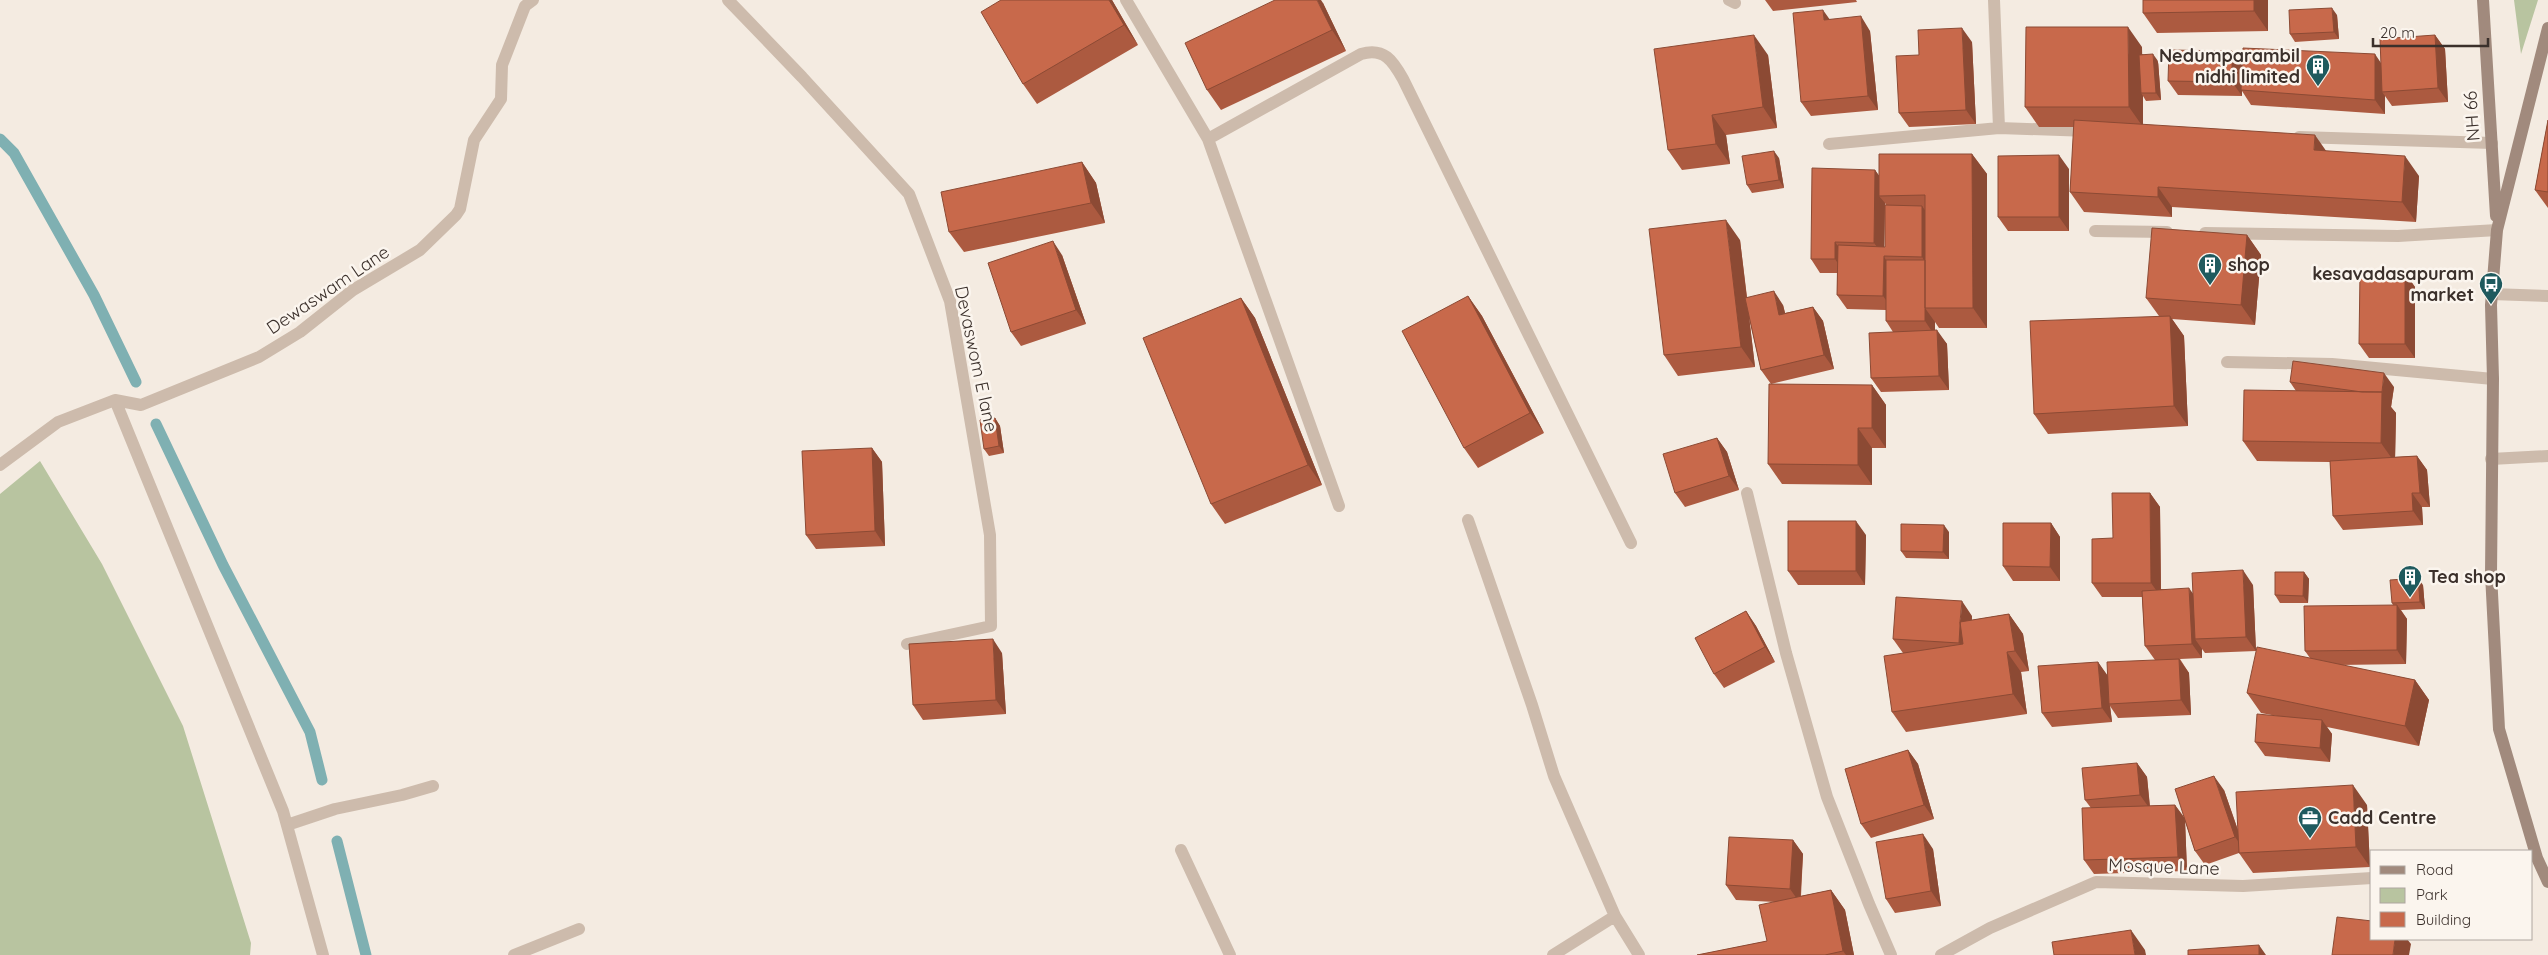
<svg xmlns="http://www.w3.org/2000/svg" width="2548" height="955" viewBox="0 0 2548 955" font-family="Quicksand,sans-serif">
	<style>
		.green { fill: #b8c4a0 }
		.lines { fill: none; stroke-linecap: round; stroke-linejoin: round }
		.stream { stroke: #7fb0b2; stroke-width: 11 }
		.minor { stroke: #cdbbac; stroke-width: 12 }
		.secondary { stroke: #a18a7d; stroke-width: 12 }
		.wall { fill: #ac5a40; fill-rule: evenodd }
		.shaded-wall { fill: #8c4a34 }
		.building { fill: #c8694b; stroke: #8c4a34 }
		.labels { text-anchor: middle; stroke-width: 5; stroke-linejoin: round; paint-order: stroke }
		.poi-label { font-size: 18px; font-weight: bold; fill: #3b302b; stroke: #fbf5ee; text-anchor: start }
		.street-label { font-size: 18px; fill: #3b302b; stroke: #fbf5ee }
	</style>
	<rect width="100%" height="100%" fill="#f4ebe1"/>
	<!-- green -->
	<path class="green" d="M2514 0H2538L2521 54Z
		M40 461 102 564 183 726 251 943 250 955H0V494Z"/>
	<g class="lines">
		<!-- stream -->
		<path class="stream" d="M0 139 14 153 94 295 136 382
			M156 424 223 565 310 732 322 780
			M337 841 366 955"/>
		<!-- minor -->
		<path class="minor" d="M728 0 802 77 909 194 950 301 990 535 991 626 907 644
			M1126 0 1208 139 1339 506
			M1729 0 1735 3
			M1994 0 1999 128
			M2299 137 2492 143
			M1208 139 1361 54C1384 47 1393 61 1403 79L1631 543
			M1829 144 1999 128 2089 131
			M2095 231 2167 232
			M2205 233 2398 236 2497 230
			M2491 294 2548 296
			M2227 362 2332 364 2493 379
			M115 400 283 811 323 955
			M2491 459 2548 456
			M0 465 58 422 115 400 141 405 259 357 300 332 353 290 420 250 456 215 460 209 474 140 501 99 502 65 525 6 533 0
			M1747 493 1786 653 1827 797 1869 904 1891 955
			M1468 520 1532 705 1554 776 1615 916 1639 955
			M287 825 335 809 402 795 433 786
			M1181 850 1230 955
			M514 955 579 929
			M1553 955 1615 916
			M1941 955 1990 928 2096 882 2243 886 2372 878"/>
		<!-- secondary -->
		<path class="secondary" d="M2483 0 2496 216
			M2548 28 2497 230 2491 305 2493 379 2491 574 2499 729 2537 858 2548 882"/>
	</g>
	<!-- wall -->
	<path class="wall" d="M1001 0H1112L1138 45 1037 104 1023 84Z
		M1765 0H1856L1857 2 1773 11Z
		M2268 0V31L2157 33 2143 13Z
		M1323 3 1346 51 1221 110 1207 90Z
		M2337 15 2339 39 2295 42 2290 34Z
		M1830 19 1870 31 1878 110 1811 116 1801 102Z
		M2435 35 2445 49 2448 102 2392 106 2385 96V114L2251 105 2242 91V96L2178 95 2168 81 2232 51 2242 65V85L2381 63Z
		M1972 42 1976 124 1909 127 1899 113Z
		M2142 47V54L2158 61 2161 100 2146 101 2143 96V125L2326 151 2419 176 2416 222 2172 207V217L2084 212 2070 192 2074 127H2039L2025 107Z
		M1768 55 1777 128 1726 135 1730 164 1682 170 1668 150Z
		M2548 120V208L2535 190Z
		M1972 154 1987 174V328H1939L1935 322V330L1947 344 1949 390 1881 392 1871 378 1893 332 1886 321V310L1847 309 1837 295V273H1820L1811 259 1875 170 1879 176ZM1885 203 1886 205 1885 247H1884Z
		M1779 158 1784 188 1752 193 1747 185Z
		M1082 162 1096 183 1105 223 964 252 949 232Z
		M2069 169V231H2008L1998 217Z
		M2247 235 2261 255 2255 325 2172 319 2184 336 2188 426 2048 434 2034 414 2159 316 2146 298Z
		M1740 240 1747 297 1783 305 1785 313 1813 307 1823 321 1834 369 1771 384 1761 370 1749 317 1755 367 1678 376 1664 355Z
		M1062 255 1086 324 1021 346 1011 332Z
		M2405 273 2415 287V358H2369L2359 344Z
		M1468 296 1482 316 1544 433 1478 468 1464 448Z
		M1241 298 1255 318 1322 485 1225 524 1211 504Z
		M2290 382 2394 387 2391 407 2396 413 2395 457 2417 456 2427 470 2430 507H2422L2423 525 2343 530 2333 516 2330 462 2257 461 2243 441 2296 391Z
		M1872 385 1886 405V448H1872V485L1782 484 1768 464Z
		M995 418 1000 426 1004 453 989 456 984 449Z
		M1717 438 1727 452 1739 490 1685 507 1675 493Z
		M872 448 882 462 885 546 816 549 806 535Z
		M2150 493 2160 507 2161 589 2193 594 2253 585 2256 651 2205 653 2202 649V658L2180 659 2189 673 2191 715 2118 718 2110 706 2112 722 2052 727 2042 713 2098 662 2107 676 2155 660 2145 646 2142 597H2102L2092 583 2113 538Z
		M2051 523 2060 537V581H2013L2003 566Z
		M1949 532V559L1906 558 1901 551Z
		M1866 535 1865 585H1798L1788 571Z
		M2304 572 2309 579 2308 603H2280L2275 595Z
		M2423 585 2425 609 2401 610 2407 619 2406 664 2340 665 2415 680 2429 700 2419 746 2327 727 2332 734 2330 762 2265 756 2255 742 2277 716 2261 713 2247 693 2310 658 2305 651 2393 605 2392 603Z
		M1746 611 1756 626 1775 662 1724 688 1714 674Z
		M2009 614 2023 634 2029 671 2021 672 2027 714 1906 732 1892 712 1903 653 1893 639 1972 616V620Z
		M1002 653 1006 714 923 720 913 705Z
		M1908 750 1918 764 1934 819 1871 838 1861 824Z
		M2137 763 2147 777 2150 806 2175 805 2184 817 2224 790 2238 830 2367 805 2370 867 2253 873 2239 853 2205 865 2195 851 2185 821 2187 871 2094 874 2084 860 2091 808 2085 800Z
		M1793 840 1803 854 1801 896 1831 890 1845 910 1854 955H1697L1767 941 1775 902 1736 900 1726 885Z
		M1933 849 1941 906 1895 913 1886 899Z"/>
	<!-- shaded-wall -->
	<path class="shaded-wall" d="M1109 0H1112L1138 45 1124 25Z
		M1317 0H1321L1323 3 1346 51 1332 30Z
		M2254 0H2268V31L2254 11Z
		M2332 8 2337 15 2339 39 2334 32Z
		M1823 10 1833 24 1824 20Z
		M1861 16 1870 31 1878 110 1868 96Z
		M2128 27 2142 47 2143 93H2141L2143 96V127L2129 107Z
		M1962 28 1972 42 1976 124 1966 110Z
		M1754 35 1768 55 1777 128 1763 107Z
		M2435 35 2445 49 2448 102 2438 88Z
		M2232 51 2242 65V96L2232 82Z
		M2153 54 2158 61 2161 100 2156 93Z
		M2375 54 2385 69 2382 92 2385 96V114L2375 100Z
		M1712 115 1726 135 1730 164 1716 144Z
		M2315 135 2329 155 2314 150Z
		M1774 151 1779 158 1784 188 1779 180Z
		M1972 154 1987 174V328L1973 308Z
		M2059 155 2069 169V231L2059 217Z
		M2405 156 2419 176 2416 222 2402 202Z
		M1082 162 1096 183 1105 223 1091 203Z
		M1875 170 1885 184 1879 196 1885 203 1884 257 1893 270V310L1883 296 1884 256 1874 243Z
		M2158 187 2172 207V217L2158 197Z
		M1922 206 1932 220 1925 308 1935 322V336L1925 321V262L1922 257Z
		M1726 220 1740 240 1755 367 1741 347Z
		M2247 235 2261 255 2255 325 2241 305Z
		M1053 241 1062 255 1086 324 1076 310Z
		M1835 242 1845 256V274L1835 259Z
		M2405 273 2415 287V358L2405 344Z
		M1774 291 1783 305 1789 329 1779 315Z
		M1468 296 1482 316 1544 433 1530 413Z
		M1241 298 1255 318 1322 485 1308 465Z
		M1813 307 1823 321 1834 369 1824 355Z
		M2170 316 2184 336 2188 426 2174 406Z
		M1937 330 1947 344 1949 390 1939 376Z
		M2384 373 2394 387 2391 407 2396 413 2395 463 2381 443 2382 395Z
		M1872 385 1886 405V448L1872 428Z
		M995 418 1000 426 1004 453 999 446Z
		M1858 428 1872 448V485L1858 465Z
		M1717 438 1727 452 1739 490 1729 476Z
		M872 448 882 462 885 546 875 531Z
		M2417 456 2427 470 2430 507 2420 493Z
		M2150 493 2160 507 2161 597 2151 583Z
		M2412 493 2422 507 2423 525 2413 511Z
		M1856 521 1866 535 1865 585 1856 571Z
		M2051 523 2060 537V581L2050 567Z
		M1944 525 1949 532V559L1943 552Z
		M2243 570 2253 585 2256 651 2246 637Z
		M2304 572 2309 579 2308 603 2303 596Z
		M2418 578 2423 585 2425 609 2420 602Z
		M2189 588 2199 602 2195 639 2202 649V658L2192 644Z
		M1962 601 1972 616 1969 657 1959 643Z
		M2397 605 2407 619 2406 664 2397 650Z
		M1746 611 1756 626 1775 662 1765 647Z
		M2009 614 2023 634 2029 671 2015 651Z
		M993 639 1002 653 1006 714 996 700Z
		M2007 652 2021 672 2027 714 2013 694Z
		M2179 659 2189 673 2191 715 2181 700Z
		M2098 662 2108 676 2109 704 2110 706 2112 722 2102 708Z
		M2415 680 2429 700 2419 746 2405 726Z
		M2322 720 2332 734 2330 762 2320 748Z
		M1908 750 1918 764 1934 819 1924 805Z
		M2137 763 2147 777 2150 809 2140 795Z
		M2214 776 2224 790 2245 851 2235 837Z
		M2353 785 2367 805 2370 867 2356 847Z
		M2175 805 2185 819 2187 871 2178 857Z
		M1923 834 1933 849 1941 906 1931 891Z
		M1793 840 1803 854 1800 903 1790 889Z
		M1831 890 1845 910 1854 955H1846L1843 951Z
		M2131 930 2145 950 2146 955H2135Z
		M2395 939H2407L2411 944 2409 955H2393Z
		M2259 945 2266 955H2259Z"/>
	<!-- building -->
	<path class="building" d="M1001 0H1109L1124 25 1023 84 981 12Z
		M1275 0H1317L1332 30 1207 90 1185 43Z
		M2143 0H2254V11L2143 13Z
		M2332 8 2334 32 2290 34 2289 10Z
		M1823 10 1824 20 1861 16 1868 96 1801 102 1793 13Z
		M2026 27H2128L2129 107H2025Z
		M1962 28 1966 110 1899 113 1896 56 1919 55 1918 30Z
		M1754 35 1763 107 1712 115 1716 144 1668 150 1654 49Z
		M2435 35 2438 88 2382 92 2380 39Z
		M2243 48 2375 54V100L2241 90Z
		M2169 50 2232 51V82L2168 81Z
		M2153 54 2156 93H2141L2139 55Z
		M2074 120 2315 135 2314 150 2405 156 2402 202 2158 187V197L2070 192Z
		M2548 120V192L2535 190Z
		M1774 151 1779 180 1747 185 1742 156Z
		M1879 154H1972L1973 308H1925V195L1879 196Z
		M2059 155V217H1998V156Z
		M1082 162 1091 203 949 232 941 192Z
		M1812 168 1875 170 1874 243 1835 242V259H1811Z
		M1885 205 1922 206V257L1884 256 1883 296 1837 295 1838 245 1885 247Z
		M1726 220 1741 347 1664 355 1649 229Z
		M2152 228 2247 235 2241 305 2146 298Z
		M1053 241 1076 310 1011 332 988 263Z
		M1886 260H1925V321H1886Z
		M2360 273H2405V344H2359Z
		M1774 291 1779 315 1813 307 1824 355 1761 370 1745 298Z
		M1468 296 1530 413 1464 448 1402 331Z
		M1241 298 1308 465 1211 504 1143 338Z
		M2170 316 2174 406 2034 414 2030 321Z
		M1937 330 1939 376 1871 378 1869 333Z
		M2293 361 2384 373 2382 392H2362L2290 382Z
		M1769 384 1872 385V428H1858V465L1768 464Z
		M2244 390 2382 392 2381 443 2243 441Z
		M995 418 999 446 984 449 980 420Z
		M1717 438 1729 476 1675 493 1663 454Z
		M872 448 875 531 806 535 802 451Z
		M2417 456 2420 493H2412L2413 511 2333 516 2330 461Z
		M2112 493H2150L2151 583H2092V539L2113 538Z
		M1788 521H1856V571H1788Z
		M2003 523H2051L2050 567 2003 566Z
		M1901 524 1944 525 1943 552 1901 551Z
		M2243 570 2246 637 2195 639 2192 573Z
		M2275 572H2304L2303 596 2275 595Z
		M2418 578 2420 602 2392 603 2390 580Z
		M2189 588 2192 644 2145 646 2142 591Z
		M1896 597 1962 601 1960 622V626L1959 643 1893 639Z
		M2397 605V650L2305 651 2304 606Z
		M1746 611 1765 647 1714 674 1695 638Z
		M2009 614 2015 651 2007 652 2013 694 1892 712 1884 656 1963 644 1960 622Z
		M993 639 996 700 913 705 909 644Z
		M2257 647 2415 680 2405 726 2247 693Z
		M2179 659 2181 700 2109 704 2107 662Z
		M2098 662 2102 708 2042 713 2038 666Z
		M2257 714 2322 720 2320 748 2255 742Z
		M1908 750 1924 805 1861 824 1845 769Z
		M2137 763 2140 795 2085 800 2082 768Z
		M2214 776 2235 837 2195 851 2175 789Z
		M2353 785 2356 847 2239 853 2236 792Z
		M2175 805 2178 857 2084 860 2082 808Z
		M1923 834 1931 891 1886 899 1876 842Z
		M1729 837 1793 840 1790 889 1726 885Z
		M1831 890 1843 951 1825 955H1697L1767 941 1759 905Z
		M2337 917 2372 921V939H2395L2393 955H2332Z
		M2131 930 2135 955H2054L2052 942Z
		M2259 945V955H2188V950Z"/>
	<!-- icons -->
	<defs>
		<g id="building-pin" transform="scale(1.25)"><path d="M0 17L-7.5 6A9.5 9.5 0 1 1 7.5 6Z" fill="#1f5a5e" stroke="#fbf5ee"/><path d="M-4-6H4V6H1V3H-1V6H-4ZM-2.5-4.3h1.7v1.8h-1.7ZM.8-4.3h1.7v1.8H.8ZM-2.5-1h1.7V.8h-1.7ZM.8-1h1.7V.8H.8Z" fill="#fff"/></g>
		<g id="bus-pin" transform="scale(1.25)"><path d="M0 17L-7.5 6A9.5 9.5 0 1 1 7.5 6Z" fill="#1f5a5e" stroke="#fbf5ee"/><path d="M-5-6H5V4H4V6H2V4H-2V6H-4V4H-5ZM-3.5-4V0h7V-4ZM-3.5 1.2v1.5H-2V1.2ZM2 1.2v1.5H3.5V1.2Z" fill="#fff"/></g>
		<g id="office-pin" transform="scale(1.25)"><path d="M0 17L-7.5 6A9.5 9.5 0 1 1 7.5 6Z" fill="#1f5a5e" stroke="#fbf5ee"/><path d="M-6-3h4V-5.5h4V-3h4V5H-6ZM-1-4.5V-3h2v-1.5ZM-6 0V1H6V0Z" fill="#fff"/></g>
	</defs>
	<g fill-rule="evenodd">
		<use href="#building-pin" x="2318" y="66"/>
		<use href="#building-pin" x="2210" y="265"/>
		<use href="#bus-pin" x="2491" y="284"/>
		<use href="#building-pin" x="2410" y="577"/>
		<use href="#office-pin" x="2310" y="818"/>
	</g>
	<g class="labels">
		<!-- poi labels -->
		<g class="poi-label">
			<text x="2300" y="62" text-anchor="end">Nedumparambil<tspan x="2300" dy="21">nidhi limited</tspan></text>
			<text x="2228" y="271">shop</text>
			<text x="2474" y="280" text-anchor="end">kesavadasapuram<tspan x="2474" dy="21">market</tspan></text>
			<text x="2428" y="583">Tea shop</text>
			<text x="2328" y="824">Cadd Centre</text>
		</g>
		<!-- street labels -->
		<g class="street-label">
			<text transform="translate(2472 116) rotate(-94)" y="6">NH 66</text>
			<text transform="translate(328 290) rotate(-34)" y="6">Dewaswam Lane</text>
			<text transform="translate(976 359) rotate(78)" y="6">Devaswom E lane</text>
			<text transform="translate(2164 867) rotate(2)" y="6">Mosque Lane</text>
		</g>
	</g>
	<!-- legend -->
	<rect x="2370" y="850" width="162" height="90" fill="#fbf5ee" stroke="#aea6a0"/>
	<rect x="2380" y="866" width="25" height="8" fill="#a18a7d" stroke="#aea6a0"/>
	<text x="2416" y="875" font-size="15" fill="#3b302b">Road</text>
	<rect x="2380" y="888" width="25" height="15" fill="#b8c4a0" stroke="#aea6a0"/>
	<text x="2416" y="900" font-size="15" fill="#3b302b">Park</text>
	<rect x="2380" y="912" width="25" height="15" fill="#c8694b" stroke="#aea6a0"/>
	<text x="2416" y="925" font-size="15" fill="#3b302b">Building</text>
	<!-- scale -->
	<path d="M2373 38v8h115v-8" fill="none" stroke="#3b302b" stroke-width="2.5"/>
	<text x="2380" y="38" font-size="15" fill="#3b302b" stroke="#fbf5ee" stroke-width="4" paint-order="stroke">20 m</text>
</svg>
